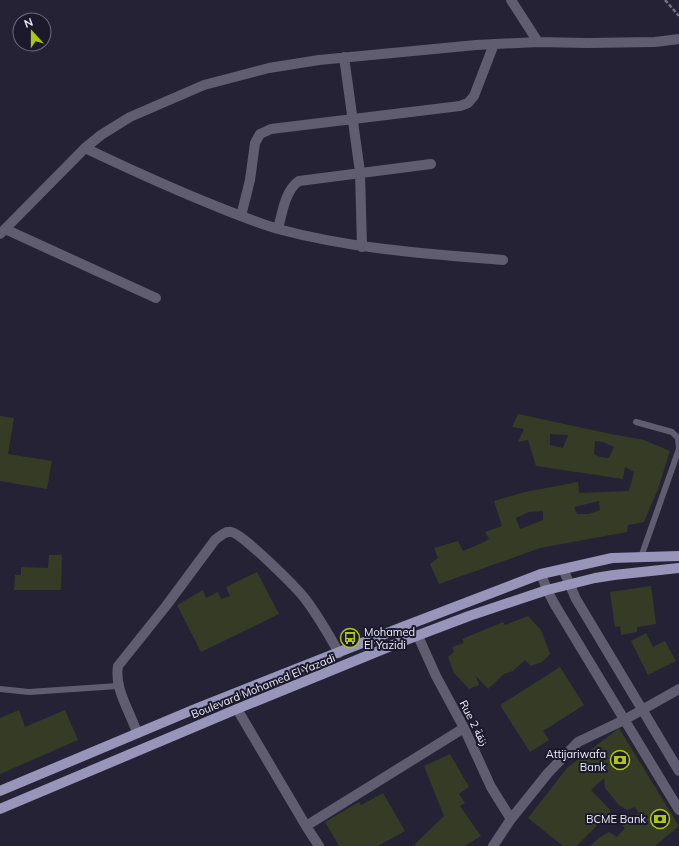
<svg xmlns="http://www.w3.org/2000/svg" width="679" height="846" viewBox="0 0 679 846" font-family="Mulish,'Noto Sans Arabic',sans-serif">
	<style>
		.building { fill: #363b25; fill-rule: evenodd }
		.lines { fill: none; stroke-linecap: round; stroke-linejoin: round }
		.path { stroke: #747283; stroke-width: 2.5; stroke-dasharray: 4 2; stroke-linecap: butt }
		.lane { stroke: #5f5d6f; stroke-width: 6 }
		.street { stroke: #5f5d6f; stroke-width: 10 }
		.primary { stroke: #9994ba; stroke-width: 10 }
		.labels { text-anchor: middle; stroke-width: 4; stroke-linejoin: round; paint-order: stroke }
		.poi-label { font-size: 11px; fill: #edecf9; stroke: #1c192c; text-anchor: end }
		.street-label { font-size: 11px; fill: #edecf9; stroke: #1c192c }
	</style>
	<rect width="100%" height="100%" fill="#252236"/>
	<!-- building -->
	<path class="building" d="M518 414 606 433 644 440 670 451 658 489 644 522 628 525 627 532 540 548 439 584 430 564 438 558 434 548 458 541 463 551 482 543 489 539 485 532 502 526 494 501 525 492 578 482 579 493 629 491 634 472 625 467 623 479 536 466 528 440 518 442 524 429 512 427ZM550 434 568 435 563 448 550 445ZM595 441 603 442 614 447 609 458 600 457 594 454ZM599 501 600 510 589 514H577L574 507ZM543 511V520L520 529 516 518 529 512Z
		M0 416 14 418 8 454 52 461 47 489 0 481Z
		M49 555H62L61 590H14L15 575H21V567L48 568Z
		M257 572 279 614 201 652 177 605 203 590 206 598 218 592 221 599 230 596 226 587Z
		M651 586 656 624 637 627V632L621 635 620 626 615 627 610 592Z
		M528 616 541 630 550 654 542 662 531 666 525 660 513 671 504 674 488 689 476 676 479 685 469 689 454 673 448 657 454 652 452 647 464 643 462 639 503 622 505 625Z
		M646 633 653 647 665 641 676 661 648 675 631 641Z
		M560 667 584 705 543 731 549 740 530 752 500 705Z
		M19 710 25 727 65 710 78 740 0 774V718Z
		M619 728 679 826 655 846H590L600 837 609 832 617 837 625 828 620 823 626 817 631 820 639 813 635 807 627 810 619 805 605 788 604 778 591 790 611 811 577 846H563L528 818 567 768Z
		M450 754 469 787 459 794 465 803 460 806 481 836 465 846H415V844L444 816 424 766Z
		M383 793 405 831 378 846H339L325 822 359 802 361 805Z"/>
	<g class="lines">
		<!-- path -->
		<path class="path" d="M665 0 679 16"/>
		<!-- lane -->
		<path class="lane" d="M636 422 672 432 678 438 679 449 641 557
			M0 689 29 692 118 686"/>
		<!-- street -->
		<path class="street" d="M511 0 538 42
			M344 57 360 172 362 247
			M85 148C129 169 173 189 218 207 238 215 258 223 278 229 352 249 428 254 503 260
			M241 216 250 180 255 143 260 134 271 129 460 106 468 103 474 96 494 44
			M5 229 156 298
			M278 229C282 214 285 190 299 181L431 164
			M0 234 85 148 101 135 130 117 204 85 269 68 319 60 476 45 538 42 587 43 655 42 679 39
			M563 569 576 599 679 771
			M541 574 547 590 555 605 679 810
			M418 636 436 676 464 728 491 787 511 819
			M237 709 306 826 319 846
			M137 733C130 711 114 689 118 666L166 606 215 540C220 536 225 531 231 532 241 532 298 589 306 600 318 616 329 635 339 653
			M306 826 464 728
			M493 846 511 819 548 773 578 742 624 720 679 689"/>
		<!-- primary -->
		<path class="primary" d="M0 791 195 709 400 628 541 574 612 558 679 556
			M0 809 237 709 403 641 469 616 547 590 595 578 614 575 679 568"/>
	</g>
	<!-- icons -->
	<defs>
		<g id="bus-ring" transform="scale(1)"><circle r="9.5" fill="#1c192c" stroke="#adc610" stroke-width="1.5"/><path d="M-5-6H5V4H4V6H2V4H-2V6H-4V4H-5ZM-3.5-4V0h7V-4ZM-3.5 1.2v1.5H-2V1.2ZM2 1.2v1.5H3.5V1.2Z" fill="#adc610"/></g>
		<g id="bank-ring" transform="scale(1)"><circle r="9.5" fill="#1c192c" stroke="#adc610" stroke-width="1.5"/><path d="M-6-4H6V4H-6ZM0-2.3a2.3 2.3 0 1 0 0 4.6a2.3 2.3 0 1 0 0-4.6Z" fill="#adc610"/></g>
	</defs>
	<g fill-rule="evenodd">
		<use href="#bus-ring" x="350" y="638"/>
		<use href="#bank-ring" x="620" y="760"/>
		<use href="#bank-ring" x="660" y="819"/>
	</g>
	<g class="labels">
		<!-- poi labels -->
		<g class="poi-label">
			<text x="364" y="636" text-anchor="start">Mohamed<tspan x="364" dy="13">El Yazidi</tspan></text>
			<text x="606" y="758">Attijariwafa<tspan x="606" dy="13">Bank</tspan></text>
			<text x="646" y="823">BCME Bank</text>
		</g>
		<!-- street labels -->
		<g class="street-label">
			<text transform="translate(263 686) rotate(-22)" y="4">Boulevard Mohamed El Yazadi</text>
			<text transform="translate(474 723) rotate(63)" y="4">Rue 2 زنقة</text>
		</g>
	</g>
	<!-- north arrow -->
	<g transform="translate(32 32) rotate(339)"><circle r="19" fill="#1c192c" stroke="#706d7e"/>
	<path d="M0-3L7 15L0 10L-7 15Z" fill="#adc610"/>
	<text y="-6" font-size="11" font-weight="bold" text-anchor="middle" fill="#edecf9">N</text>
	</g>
</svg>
